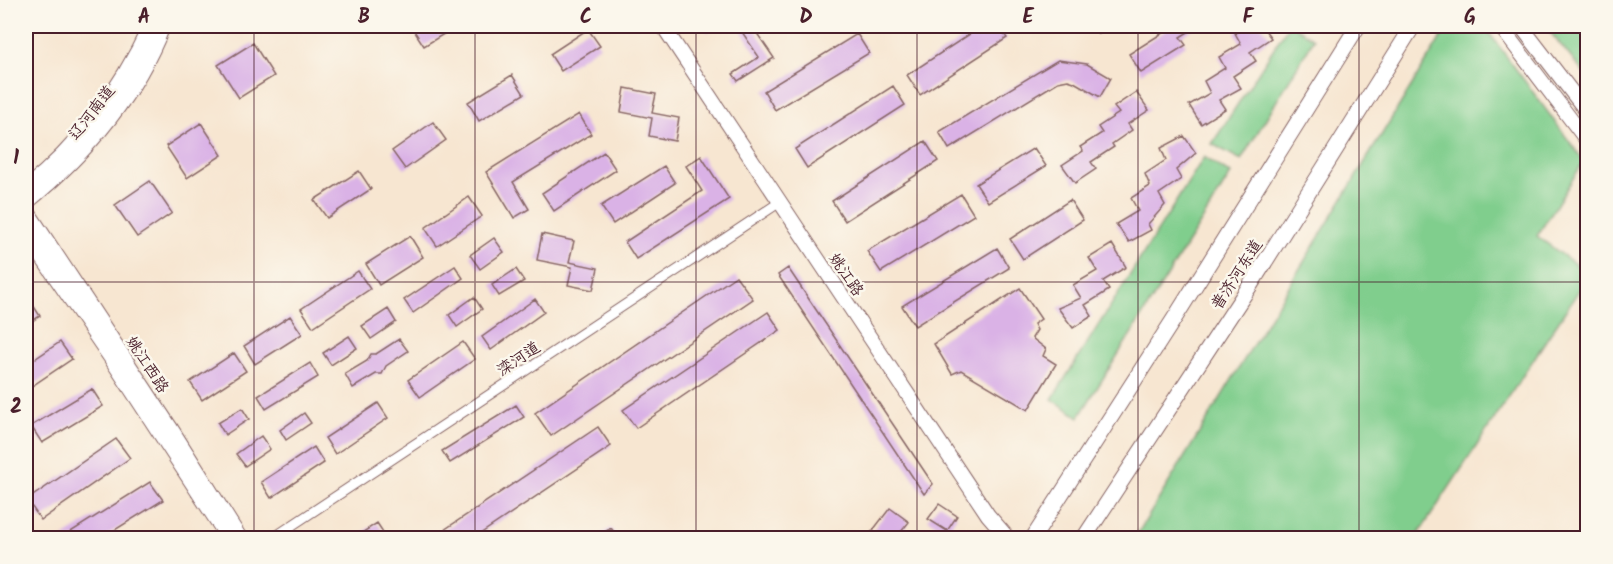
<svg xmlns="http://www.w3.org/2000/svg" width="1613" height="564" viewBox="0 0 1613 564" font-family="Kalam,'LXGW WenKai TC',sans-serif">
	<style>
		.green { fill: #80ce8d; stroke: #65765c; stroke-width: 1.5 }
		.building { fill: #dab2e6 }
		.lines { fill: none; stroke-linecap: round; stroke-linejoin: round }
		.street-casing { stroke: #876565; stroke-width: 11 }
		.secondary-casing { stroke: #876565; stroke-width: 16 }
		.primary-casing { stroke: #876565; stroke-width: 17 }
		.street { stroke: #fff; stroke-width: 9 }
		.secondary { stroke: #fff; stroke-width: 14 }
		.primary { stroke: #fff; stroke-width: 15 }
		.grid { fill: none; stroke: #4a1f2b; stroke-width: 1.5; stroke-opacity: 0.55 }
		.labels { text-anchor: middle; stroke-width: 5; stroke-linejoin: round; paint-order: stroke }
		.street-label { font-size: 16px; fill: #4a1f2b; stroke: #fbf7ec }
		.neatline { fill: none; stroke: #4a1f2b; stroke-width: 2 }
		.grid-label { font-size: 20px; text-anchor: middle; font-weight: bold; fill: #4a1f2b }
	</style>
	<rect width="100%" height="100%" fill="#fbf7ec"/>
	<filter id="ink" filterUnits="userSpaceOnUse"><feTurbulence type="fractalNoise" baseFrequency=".0167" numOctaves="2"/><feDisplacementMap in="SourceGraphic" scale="12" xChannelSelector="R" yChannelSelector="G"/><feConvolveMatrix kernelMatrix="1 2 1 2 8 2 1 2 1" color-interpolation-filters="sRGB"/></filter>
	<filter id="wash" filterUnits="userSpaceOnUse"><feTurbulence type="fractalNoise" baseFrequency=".008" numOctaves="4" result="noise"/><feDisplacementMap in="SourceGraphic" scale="24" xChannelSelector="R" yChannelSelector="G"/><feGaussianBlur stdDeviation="1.35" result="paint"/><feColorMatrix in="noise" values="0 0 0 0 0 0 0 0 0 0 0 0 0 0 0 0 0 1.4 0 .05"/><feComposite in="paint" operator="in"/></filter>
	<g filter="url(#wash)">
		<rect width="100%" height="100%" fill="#f7e6d1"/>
		<!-- green -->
		<path class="green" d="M1288 26H1293L1314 39 1241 160 1212 144Z
			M1448 26H1484L1584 161 1537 236 1587 273V278L1416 538H1135Z
			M1545 26H1587V77Z
			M1204 157 1231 174 1079 417 1052 399Z"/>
		<g id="blocks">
			<!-- building -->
			<path class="building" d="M411 26H457L424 46Z
				M703 26H718L708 32Z
				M738 26H752L774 58 738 81 733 74 759 57Z
				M982 26H998L1007 38 920 95 907 75Z
				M1093 26H1111L1098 34Z
				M1171 26H1198L1180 37 1186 45 1141 73 1129 54 1172 27Z
				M1248 26H1262L1271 38 1250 52 1256 61 1233 76 1241 88 1219 100 1225 109 1201 124 1189 105 1210 93 1204 81 1225 68 1219 57 1241 44 1235 33Z
				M588 29 600 46 561 71 550 54Z
				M857 34 869 53 775 110 764 91Z
				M253 43 274 76 239 98 218 65Z
				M1058 60 1087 64 1111 78 1100 97 1074 82 1068 80 1058 82 949 149 939 132Z
				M512 75 524 94 479 121 468 102Z
				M893 86 905 105 807 168 795 149Z
				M625 88 656 94 652 113 679 118 675 141 649 136 652 118 621 112Z
				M1136 92 1149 110 1128 124 1132 130 1112 144 1114 147 1091 162 1096 169 1075 183 1062 165 1083 151 1080 147 1102 133 1098 127 1119 113 1114 107Z
				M579 114 591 134 513 182 529 209 514 218 486 172Z
				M433 122 446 140 405 169 392 151Z
				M201 123 222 155 187 178 166 146Z
				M1184 136 1196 153 1176 170 1181 179 1159 194 1165 205 1148 224 1151 230 1129 242 1116 224 1138 211 1131 198 1150 186 1145 174 1166 160 1161 148Z
				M925 141 938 161 845 221 832 201Z
				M1034 148 1046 166 988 202 976 184Z
				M604 152 616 170 554 211 542 193Z
				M701 156 729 199 636 259 625 242 702 191 686 166Z
				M664 166 675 183 613 224 601 206Z
				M359 171 371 189 327 218 314 200Z
				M150 181 172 213 137 237 115 205Z
				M961 194 974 215 881 272 867 251Z
				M469 197 482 216 437 246 425 228Z
				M1070 200 1083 220 1023 259 1010 239Z
				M542 234 574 241 569 262 598 268 593 290 568 285 572 267 537 260Z
				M410 236 423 257 379 285 366 264Z
				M494 238 504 252 480 269 470 255Z
				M1112 244 1126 267 1103 281 1109 290 1085 305 1092 316 1073 328 1058 308 1081 298 1073 285 1097 271 1089 258Z
				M997 248 1009 268 915 326 902 306Z
				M455 266 463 278 413 313 404 300Z
				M788 268 933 484 924 494 778 275Z
				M516 269 524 281 499 296 492 285Z
				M358 271 370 289 313 327 301 309Z
				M736 276 753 299 551 436 535 413Z
				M1020 288 1041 319 1034 324 1037 330 1032 338 1046 349 1043 356 1056 364 1028 410 961 370 952 374 934 344Z
				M474 297 482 309 457 327 449 315Z
				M535 299 544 312 491 350 482 337Z
				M31 302 40 316 26 325V306Z
				M388 309 396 322 371 339 362 326Z
				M768 312 780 330 636 428 623 410Z
				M290 316 302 334 255 364 244 346Z
				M349 336 357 348 331 365 323 353Z
				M399 339 408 351 386 366 382 374H376L353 388 345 374 367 361 371 354H376Z
				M60 342 72 359 26 390V365Z
				M463 342 475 359 420 397 408 380Z
				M234 353 246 371 202 400 190 382Z
				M310 363 318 377 266 409 258 396Z
				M92 389 103 406 42 443 31 426Z
				M378 403 388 418 335 454 325 438Z
				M516 405 524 417 450 463 442 451Z
				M242 408 249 419 225 435 218 423Z
				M304 413 311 423 286 440 280 430Z
				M598 427 611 446 474 538H432Z
				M261 436 270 449 245 466 236 454Z
				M116 439 130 458 41 520 27 500Z
				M314 447 324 463 271 498 261 482Z
				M150 482 163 500 102 538H61Z
				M939 504 957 516 947 531 928 519Z
				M890 508 909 522 896 538H867Z
				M377 523 387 538H354Z
				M611 528 619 538H595Z
				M177 532 182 538H167Z"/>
		</g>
	</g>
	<g filter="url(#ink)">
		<use href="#blocks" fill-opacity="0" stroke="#876565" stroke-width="1.5"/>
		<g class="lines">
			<!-- street casing -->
			<g class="street-casing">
				<path id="street" d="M273 538 780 202"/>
			</g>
			<!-- secondary casing -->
			<g class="secondary-casing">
				<path id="secondary" d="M663 26 988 515 1008 538
					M1500 26 1588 142
					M1521 26 1588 113
					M26 188C81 144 120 90 150 26
					M26 203C84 156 135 97 163 26
					M26 209 172 430 240 538
					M26 234 110 357 228 538"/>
			</g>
			<!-- primary casing -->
			<g class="primary-casing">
				<path id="primary" d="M1033 538 1174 319 1358 26
					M1084 538 1251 284 1413 26"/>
			</g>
			<!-- street -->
			<use href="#street" class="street"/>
			<!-- secondary -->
			<use href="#secondary" class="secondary"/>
			<!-- primary -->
			<use href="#primary" class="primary"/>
		</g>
	</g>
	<!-- grid -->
	<path class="grid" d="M254 26V538M475 26V538M696 26V538M917 26V538M1138 26V538M1359 26V538M26 282H1588"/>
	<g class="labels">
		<!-- street labels -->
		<g class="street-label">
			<text transform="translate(91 112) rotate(-52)" y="6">辽河南道</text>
			<text transform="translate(847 274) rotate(56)" y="6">姚江路</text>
			<text transform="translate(1236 274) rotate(-57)" y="6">普济河东道</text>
			<text transform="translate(518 358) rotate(-34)" y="6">滦河道</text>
			<text transform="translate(148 364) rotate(57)" y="6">姚江西路</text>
		</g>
	</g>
	<!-- margin -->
	<rect width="1613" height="564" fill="none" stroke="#fbf7ec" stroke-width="66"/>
	<rect x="33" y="33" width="1547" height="498" class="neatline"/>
	<g class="grid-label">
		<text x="144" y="23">A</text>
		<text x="364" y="23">B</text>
		<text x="586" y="23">C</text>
		<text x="806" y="23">D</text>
		<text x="1028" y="23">E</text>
		<text x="1248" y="23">F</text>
		<text x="1470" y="23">G</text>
		<text x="16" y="164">1</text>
		<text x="16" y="413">2</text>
	</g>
</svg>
